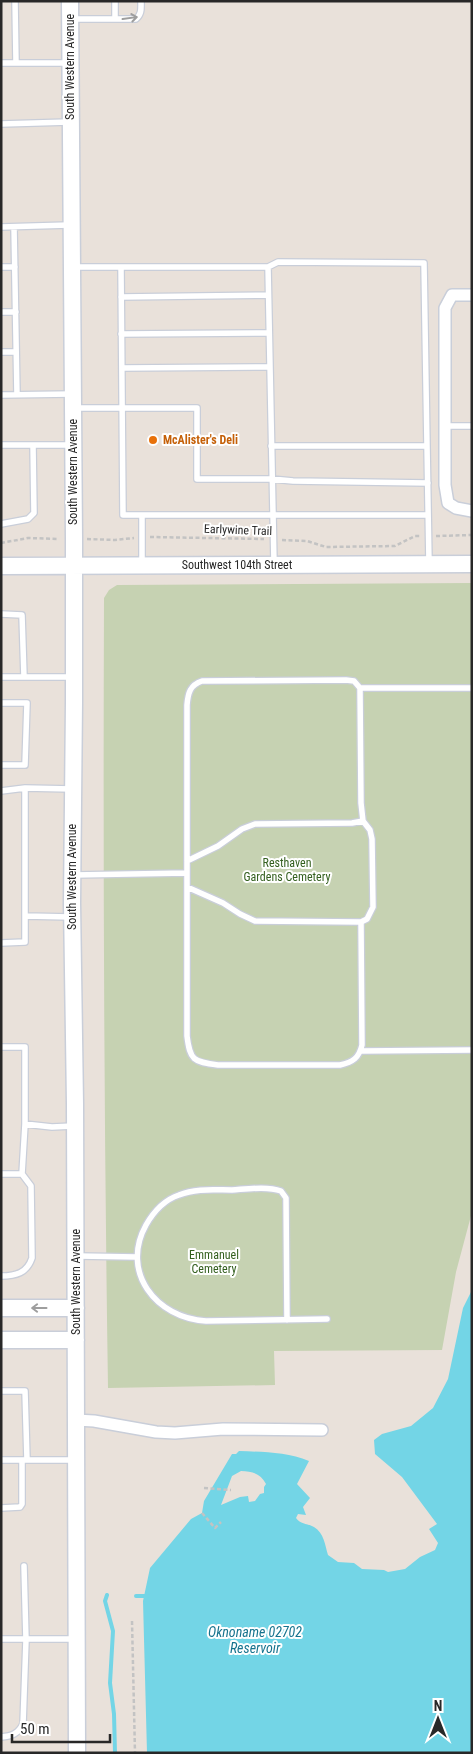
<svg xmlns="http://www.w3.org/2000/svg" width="473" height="1754" viewBox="0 0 473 1754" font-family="'Roboto Condensed',sans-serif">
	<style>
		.cemetery { fill: #c6d2b2 }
		.water { fill: #73d5e6; fill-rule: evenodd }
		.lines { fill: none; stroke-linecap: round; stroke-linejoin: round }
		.stream { stroke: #73d5e6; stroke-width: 4 }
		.lane-casing { stroke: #c9ced9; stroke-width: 8 }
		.street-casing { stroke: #c9ced9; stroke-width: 14 }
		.secondary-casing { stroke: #c9ced9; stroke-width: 19 }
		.path { stroke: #c3c3c3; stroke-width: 2.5; stroke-dasharray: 4 2.5; stroke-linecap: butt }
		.lane { stroke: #fff; stroke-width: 5.5 }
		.street { stroke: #fff; stroke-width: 11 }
		.secondary { stroke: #fff; stroke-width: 16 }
		.oneway { stroke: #9e9e9e }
		.food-dot { fill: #e8710a; stroke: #fff; stroke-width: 2 }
		.labels { text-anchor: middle; stroke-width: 4; stroke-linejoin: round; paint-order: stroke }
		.street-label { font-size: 12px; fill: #282828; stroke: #fff }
		.food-label { font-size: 12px; font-weight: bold; fill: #c56008; stroke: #fff; text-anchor: start }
		.park-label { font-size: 12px; fill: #335f1e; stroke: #fff }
		.water-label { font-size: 14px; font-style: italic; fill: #16738e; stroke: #fff }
	</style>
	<rect width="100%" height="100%" fill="#e9e1da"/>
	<!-- cemetery -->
	<path class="cemetery" d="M472 583V1212L456 1272 442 1350 274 1351 275 1385 108 1388C104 1124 103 861 104 598L109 590 117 585Z"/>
	<!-- water -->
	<path class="water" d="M472 1290V1753H147L143 1601 150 1568 191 1519 202 1513 204 1501 232 1454H236L239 1451C262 1452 287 1452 309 1461L297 1484 310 1498 303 1507 306 1515 298 1514 296 1518C301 1525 307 1523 314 1527 324 1533 325 1545 328 1555L338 1562 354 1563 362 1569 384 1570 388 1572 405 1569 420 1557 435 1550 438 1543 429 1529 437 1524 402 1477 375 1454 374 1440 382 1434 411 1426 433 1408 448 1379 463 1308ZM241 1471C252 1471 261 1474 266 1484L264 1487V1493L260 1494 255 1501 249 1502 248 1496 240 1497 221 1505 232 1476Z"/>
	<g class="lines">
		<!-- stream -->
		<path class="stream" d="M107 1595 105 1601 113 1631 110 1683 114 1714 115 1753
			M136 1596H148"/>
		<!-- lane casing -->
		<g class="lane-casing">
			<path id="lane" d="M15 1 16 63
				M72 19H136C142 14 141 8 141 1
				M115 19V1
				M1 63H68
				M1 124 69 122
				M1 227 69 225
				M14 227 17 395
				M1 267H15
				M74 267H268L274 563
				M121 267 123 515H142V563
				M268 267 278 262 424 263 427 446
				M121 297 268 295
				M1 312H16
				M121 334 269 333
				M1 352H16
				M122 368 270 367
				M1 395 72 394
				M75 408H197V479H272L293 481 428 483
				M445 426H472
				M1 445H71
				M271 446H427L429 563
				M142 515H428
				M1 524 28 519 34 513 33 445
				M1 614 22 615 24 677H73
				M1 677H24
				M360 688H472
				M1 703H27L25 765H1
				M1 791 25 788 72 789
				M187 861 218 846 242 829 255 824 352 823 363 821
				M74 875 187 873
				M187 887 223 903 240 914 255 921 361 922 367 919 373 907 372 839 370 830 363 821 361 803 360 688 354 681 346 680 202 681C190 685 188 693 187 705V1036C190 1060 193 1062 218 1065H340C353 1062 359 1058 362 1045L361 922
				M25 916 71 917
				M1 943 25 942V788
				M1 1047H25V1124
				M361 1051 472 1050
				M1 1174H22L25 1124 52 1127 73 1126
				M78 1256 137 1257
				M1 1276C16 1276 27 1273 32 1258L31 1186 22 1174
				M287 1320 286 1198 281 1191C267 1186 247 1189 232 1190 214 1190 196 1188 179 1195 164 1200 154 1211 146 1225 120 1272 156 1318 206 1321L327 1319
				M1 1391H25L27 1460
				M1 1460H74
				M1 1508 20 1507 22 1504V1460
				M1 1639H74
				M1 1737C12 1736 18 1734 23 1724L26 1640 24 1566"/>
		</g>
		<!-- street casing -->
		<g class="street-casing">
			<path id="street" d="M472 295H452L445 308V485L448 503 456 508 472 511
				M76 1420 94 1421 156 1432 175 1433 223 1429 322 1430"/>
		</g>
		<!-- secondary casing -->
		<g class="secondary-casing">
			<path id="secondary" d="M70 1 74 540V702L72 903 75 1104 77 1753
				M1 566 472 564
				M1 1308H76
				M1 1340H76"/>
		</g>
		<!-- path -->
		<path class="path" d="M436 536 472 535
			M150 537 264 539
			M87 539 115 540 134 538
			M282 540 307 541 326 547 395 546 415 536H420
			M1 543 28 538 59 539
			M204 1488 231 1490
			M202 1513 215 1528 221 1522
			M132 1621 135 1753"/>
		<!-- lane -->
		<use href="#lane" class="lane"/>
		<!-- street -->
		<use href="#street" class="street"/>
		<!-- secondary -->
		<use href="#secondary" class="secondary"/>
	</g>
	<!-- one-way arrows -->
	<defs><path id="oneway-shaft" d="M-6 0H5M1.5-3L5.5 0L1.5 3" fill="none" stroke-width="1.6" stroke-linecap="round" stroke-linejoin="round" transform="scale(1.25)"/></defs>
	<g class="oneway">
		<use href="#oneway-shaft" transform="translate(130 18) rotate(-8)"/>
		<use href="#oneway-shaft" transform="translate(39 1308) rotate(-180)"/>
	</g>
	<!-- markers -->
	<circle class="food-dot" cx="153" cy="440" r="5"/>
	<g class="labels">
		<!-- street labels -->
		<g class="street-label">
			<text transform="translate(70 67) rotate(-90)" y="4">South Western Avenue</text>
			<text transform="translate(73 472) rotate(-90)" y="4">South Western Avenue</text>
			<text transform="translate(238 530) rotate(2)" y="4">Earlywine Trail</text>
			<text x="237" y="569">Southwest 104th Street</text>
			<text transform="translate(72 877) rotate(-90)" y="4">South Western Avenue</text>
			<text transform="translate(76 1282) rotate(-90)" y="4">South Western Avenue</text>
		</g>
		<!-- food labels -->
		<g class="food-label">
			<text x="163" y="444">McAlister's Deli</text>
		</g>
		<!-- park labels -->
		<g class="park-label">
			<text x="287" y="867">Resthaven<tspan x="287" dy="14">Gardens Cemetery</tspan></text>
			<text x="214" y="1259">Emmanuel<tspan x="214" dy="14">Cemetery</tspan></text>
		</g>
		<!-- water labels -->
		<g class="water-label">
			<text x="255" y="1637">Oknoname 02702<tspan x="255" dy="16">Reservoir</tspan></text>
		</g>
	</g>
	<!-- border -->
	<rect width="473" height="1754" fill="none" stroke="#282828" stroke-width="5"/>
	<!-- north arrow -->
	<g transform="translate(438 1719)" stroke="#ffffff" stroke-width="4" paint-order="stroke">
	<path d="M0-4L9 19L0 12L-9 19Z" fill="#282828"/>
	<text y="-8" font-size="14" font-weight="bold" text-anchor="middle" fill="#282828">N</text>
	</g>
	<!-- scale -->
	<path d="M12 1734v8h98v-8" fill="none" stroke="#282828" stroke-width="2.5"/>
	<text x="20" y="1734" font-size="15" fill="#282828" stroke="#ffffff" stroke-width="4" paint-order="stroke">50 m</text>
</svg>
